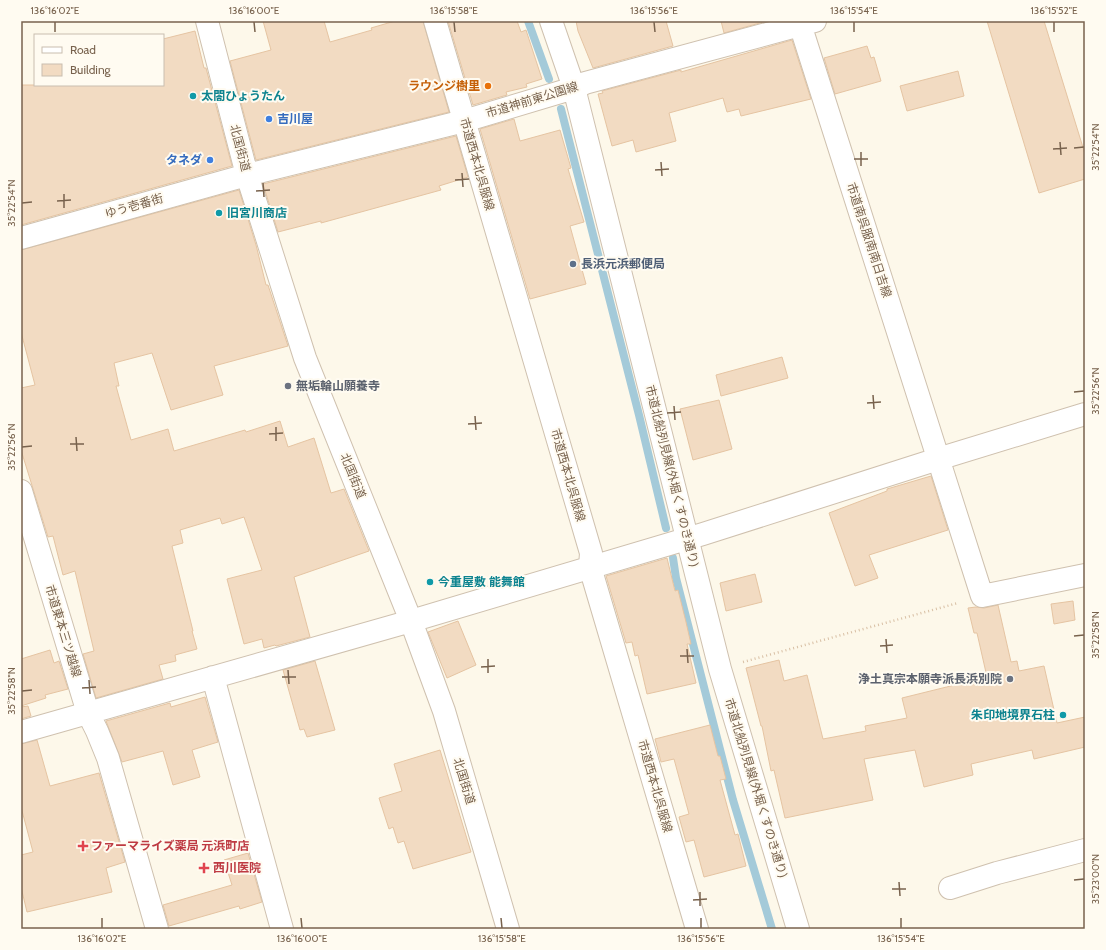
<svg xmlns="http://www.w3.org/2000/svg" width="1106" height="950" viewBox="0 0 1106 950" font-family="Cabin,'Noto Sans JP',sans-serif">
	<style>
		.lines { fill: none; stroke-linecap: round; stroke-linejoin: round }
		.stream { stroke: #a4cad9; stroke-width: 8 }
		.building { fill: #f2dbc2; stroke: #e5c4a2 }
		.minor-casing { stroke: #cfc1af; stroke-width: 24 }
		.path { stroke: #d8bfa4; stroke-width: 2.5; stroke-dasharray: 1 3; stroke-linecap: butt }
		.minor { stroke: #fff; stroke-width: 22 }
		.ticks { fill: none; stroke: #78624d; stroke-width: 1.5 }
		.food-dot { fill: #e8710a; stroke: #fffbf1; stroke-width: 1.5 }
		.culture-dot { fill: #0f9aa8; stroke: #fffbf1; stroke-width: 1.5 }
		.shop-dot { fill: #3f7fe0; stroke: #fffbf1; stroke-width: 1.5 }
		.service-dot { fill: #5c6f8a; stroke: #fffbf1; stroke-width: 1.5 }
		.worship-dot { fill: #6b7280; stroke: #fffbf1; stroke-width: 1.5 }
		.health-dot { fill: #e0444e; stroke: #fffbf1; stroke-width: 1.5 }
		.labels { text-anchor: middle; stroke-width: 4; stroke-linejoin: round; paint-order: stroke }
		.food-label { font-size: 12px; font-weight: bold; fill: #c56008; stroke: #fffbf1; text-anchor: end }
		.culture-label { font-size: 12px; font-weight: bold; fill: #0d838f; stroke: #fffbf1; text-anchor: start }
		.street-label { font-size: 12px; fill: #78624d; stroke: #fffbf1 }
		.shop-label { font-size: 12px; font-weight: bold; fill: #366cbe; stroke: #fffbf1; text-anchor: start }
		.service-label { font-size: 12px; font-weight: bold; fill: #4e5e75; stroke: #fffbf1; text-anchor: start }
		.worship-label { font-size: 12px; font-weight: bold; fill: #5b616d; stroke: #fffbf1; text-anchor: start }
		.health-label { font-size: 12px; font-weight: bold; fill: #be3a42; stroke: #fffbf1; text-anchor: start }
		.neatline { fill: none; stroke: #78624d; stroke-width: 1.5 }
		.ticks-label { font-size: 10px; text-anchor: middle; fill: #78624d }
	</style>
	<rect width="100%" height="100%" fill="#fdf8ea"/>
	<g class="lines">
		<!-- stream -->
		<path class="stream" d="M528 21 549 79
			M561 109 639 415 666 528
			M673 558 676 578 733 800 772 929"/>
	</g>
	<!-- building -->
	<path class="building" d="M263 21H324L330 42 372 30 371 28 395 21H423L449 112 256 160 230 61 271 50Z
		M448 21H517L521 32 526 30 542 79 526 84 527 87 506 92 507 95 473 105Z
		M576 21H666L673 46 593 68 578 31Z
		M721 21H767L724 33Z
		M987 21H1044L1085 154V179L1039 193Z
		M195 31 204 68H206L232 166 21 225V85H163V39Z
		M792 40 811 99 741 116 739 109 727 112 723 98 669 113 676 141 636 152 633 140 612 146 598 94 603 93 602 91 681 70V72Z
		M867 46 871 58 874 57 881 81 835 94 824 58Z
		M958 71 964 96 907 111 900 86Z
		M514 119 520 141 560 130 571 168 568 169 584 222 570 226 586 284 530 299 480 129Z
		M456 136 468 177 439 186 441 190 321 223V221L278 232 263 184Z
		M239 190 256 245 266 285H268L288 346 214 366 223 395 171 410 152 353 114 363 119 386H116L131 440 168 429 174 451 245 430 246 432 280 421 288 447 314 438 331 493 344 489 369 551 294 577 310 637 276 646 275 645 264 648 262 639 244 644 227 579 262 570 244 517 222 524 220 518 180 530 183 543 172 546 193 631H192L197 649 175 655 176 661 159 665 163 679 96 698 83 654 94 651 75 571 63 575 53 536 48 537 21 450V388L35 385 21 332V250Z
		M782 357 788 378 721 396 716 375Z
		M719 400 732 449 693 460 680 409Z
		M931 476 948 530 869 555 878 578 855 586 829 513 887 491V489Z
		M667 558 675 591 678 590 686 622 691 644H687L696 683 647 694 638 655 635 656 632 642 626 643 606 576Z
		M755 574 762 602 726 611 720 583Z
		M1073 601 1075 620 1054 624 1051 604Z
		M998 605 1011 662 1017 661 1019 671 1044 666 1057 723 1085 717V747L1034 759 1032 750 971 764 973 775 924 787 915 750 864 759 873 800 785 818 774 770 771 771 762 726H761L746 668 779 660 784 681 807 675 823 739 866 731 865 726 907 718 902 698 987 677 977 633H974L968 608 976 607 984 608Z
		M458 621 476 665 447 678 428 632Z
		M50 650 54 663 59 661 68 689 45 695 46 698 21 706V659Z
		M315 661 335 730 307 737 304 729 300 730 283 670Z
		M205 697 218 742 192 750 200 777 173 785 163 751 122 762 106 721 170 703 171 707Z
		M28 706 31 716 21 719V707Z
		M710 725 718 756H720L726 779 720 780 735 835 738 834 746 866 704 877 694 840 686 842 679 817 689 814 674 759 661 762 655 739Z
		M37 740 50 786 99 773 125 862 106 868 112 892 27 912 21 887V855L33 852 21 807V744Z
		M440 750 471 852 413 869 404 841 398 843 393 827 389 829 379 798 402 791 394 764Z
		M248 853 262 902 240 909 239 906 169 926 163 905 232 885 224 860Z"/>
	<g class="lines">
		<!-- minor casing -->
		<g class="minor-casing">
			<path id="minor" d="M207 21 247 175 305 358 411 621 444 711 508 929
				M435 21 591 553 590 567 697 929
				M551 21 574 88 720 669 798 929
				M799 21 982 596 1085 575
				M21 238 247 175 464 121 574 88 585 83 815 21
				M21 491 88 713 97 731 108 758 157 929
				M213 677 282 929
				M21 732 411 621 703 534 938 459 1085 414
				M950 888 997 873 1085 850"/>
		</g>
		<!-- path -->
		<path class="path" d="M743 662 958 603"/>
		<!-- minor -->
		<use href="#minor" class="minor"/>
	</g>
	<!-- ticks -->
	<path class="ticks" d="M55 22V32M254 22 255 32M454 22 455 32M654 22 655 32M854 22V32M1054 22V32M1060 142 1061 155M1074 148 1084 147M1053 149 1067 148M861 152V166M854 159H868M661 162 662 176M655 170 669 169M462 173 463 187M455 180 469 179M263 183 264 197M256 191 270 190M64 194V208M57 201 71 200M22 203 32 202M1074 392 1084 391M873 395 874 409M867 403 881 402M674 406 675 420M667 413 681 412M475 416 476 430M468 424 482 423M276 427V441M269 434 283 433M76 437 77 451M70 444H84M22 447 32 446M1074 636 1084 635M886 639 887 653M880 646 893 645M687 649 688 663M680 656H694M488 659V673M481 667 495 666M288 670 289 684M282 677H296M89 680 90 694M82 688 96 687M22 691 32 690M1074 880 1084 879M899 882 900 896M892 889H906M700 892V906M693 900 707 899M102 918V928M301 918 302 928M501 918 502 928M701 918V928M901 918V928"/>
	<!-- markers -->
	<circle class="food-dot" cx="488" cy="86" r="4"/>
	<g class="culture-dot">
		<circle cx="193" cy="96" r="4"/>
		<circle cx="219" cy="213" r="4"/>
		<circle cx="430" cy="582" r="4"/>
		<circle cx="1063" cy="715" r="4"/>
	</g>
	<g class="shop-dot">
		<circle cx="269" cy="119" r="4"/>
		<circle cx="210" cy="160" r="4"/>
	</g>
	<circle class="service-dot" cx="573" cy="264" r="4"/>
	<g class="worship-dot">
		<circle cx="288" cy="386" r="4"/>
		<circle cx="1010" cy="679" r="4"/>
	</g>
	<g class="health-dot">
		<path d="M81 840h4v4h4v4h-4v4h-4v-4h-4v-4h4z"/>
		<path d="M202 862h4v4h4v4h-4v4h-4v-4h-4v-4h4z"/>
	</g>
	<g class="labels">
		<!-- food labels -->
		<g class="food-label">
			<text x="480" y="90">ラウンジ樹里</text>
		</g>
		<!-- culture labels -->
		<g class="culture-label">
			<text x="201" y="100">太閤ひょうたん</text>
			<text x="227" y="217">旧宮川商店</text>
			<text x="438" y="586">今重屋敷 能舞館</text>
			<text x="1055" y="719" text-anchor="end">朱印地境界石柱</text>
		</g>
		<!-- street labels -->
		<g class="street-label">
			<text transform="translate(532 100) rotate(-17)" y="4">市道神前東公園線</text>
			<text transform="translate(240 148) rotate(75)" y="4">北国街道</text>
			<text transform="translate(477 164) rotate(74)" y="4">市道西本北呉服線</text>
			<text transform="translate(134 206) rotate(-16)" y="4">ゆう壱番街</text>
			<text transform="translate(869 240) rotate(72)" y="4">市道南呉服南南日吉線</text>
			<text transform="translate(568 475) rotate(74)" y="4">市道西本北呉服線</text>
			<text transform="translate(353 476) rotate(68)" y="4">北国街道</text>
			<text transform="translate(672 476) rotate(76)" y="4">市道北船列見線(外堀くすのき通り)</text>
			<text transform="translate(63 631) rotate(73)" y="4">市道東本三ツ越線</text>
			<text transform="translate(464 781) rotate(73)" y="4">北国街道</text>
			<text transform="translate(655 786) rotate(74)" y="4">市道西本北呉服線</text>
			<text transform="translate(756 788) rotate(73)" y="4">市道北船列見線(外堀くすのき通り)</text>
		</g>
		<!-- shop labels -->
		<g class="shop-label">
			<text x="277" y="123">吉川屋</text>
			<text x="202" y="164" text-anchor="end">タネダ</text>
		</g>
		<!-- service labels -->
		<g class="service-label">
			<text x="581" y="268">長浜元浜郵便局</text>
		</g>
		<!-- worship labels -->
		<g class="worship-label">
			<text x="296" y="390">無垢輪山願養寺</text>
			<text x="1002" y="683" text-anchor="end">浄土真宗本願寺派長浜別院</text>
		</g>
		<!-- health labels -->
		<g class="health-label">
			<text x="91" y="850">ファーマライズ薬局 元浜町店</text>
			<text x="213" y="872">西川医院</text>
		</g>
	</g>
	<!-- border -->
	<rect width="1106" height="950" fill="none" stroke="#fffbf1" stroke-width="44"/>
	<!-- legend -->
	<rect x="34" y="34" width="130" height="52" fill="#fffbf1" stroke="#c9beaf"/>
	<rect x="42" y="47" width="20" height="6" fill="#ffffff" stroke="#c9beaf"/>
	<text x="70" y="54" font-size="12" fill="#78624d">Road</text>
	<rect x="42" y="64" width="20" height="12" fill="#f2dbc2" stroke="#c9beaf"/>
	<text x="70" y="74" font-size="12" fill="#78624d">Building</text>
	<rect x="22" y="22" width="1062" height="906" class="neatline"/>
	<g class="ticks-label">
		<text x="55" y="14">136°16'02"E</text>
		<text x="254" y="14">136°16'00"E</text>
		<text x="454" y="14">136°15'58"E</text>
		<text x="654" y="14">136°15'56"E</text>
		<text x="854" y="14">136°15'54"E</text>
		<text x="1054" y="14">136°15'52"E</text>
		<text transform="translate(1095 147) rotate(-90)" y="4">35°22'54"N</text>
		<text transform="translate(11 203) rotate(-90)" y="4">35°22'54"N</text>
		<text transform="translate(1095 391) rotate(-90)" y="4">35°22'56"N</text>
		<text transform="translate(11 447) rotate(-90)" y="4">35°22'56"N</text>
		<text transform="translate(1095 635) rotate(-90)" y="4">35°22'58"N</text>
		<text transform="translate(11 691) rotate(-90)" y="4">35°22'58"N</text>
		<text transform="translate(1095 879) rotate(-90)" y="4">35°23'00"N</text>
		<text x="102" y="942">136°16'02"E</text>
		<text x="302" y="942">136°16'00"E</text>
		<text x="502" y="942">136°15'58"E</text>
		<text x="701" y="942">136°15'56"E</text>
		<text x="901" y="942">136°15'54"E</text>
	</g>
</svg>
